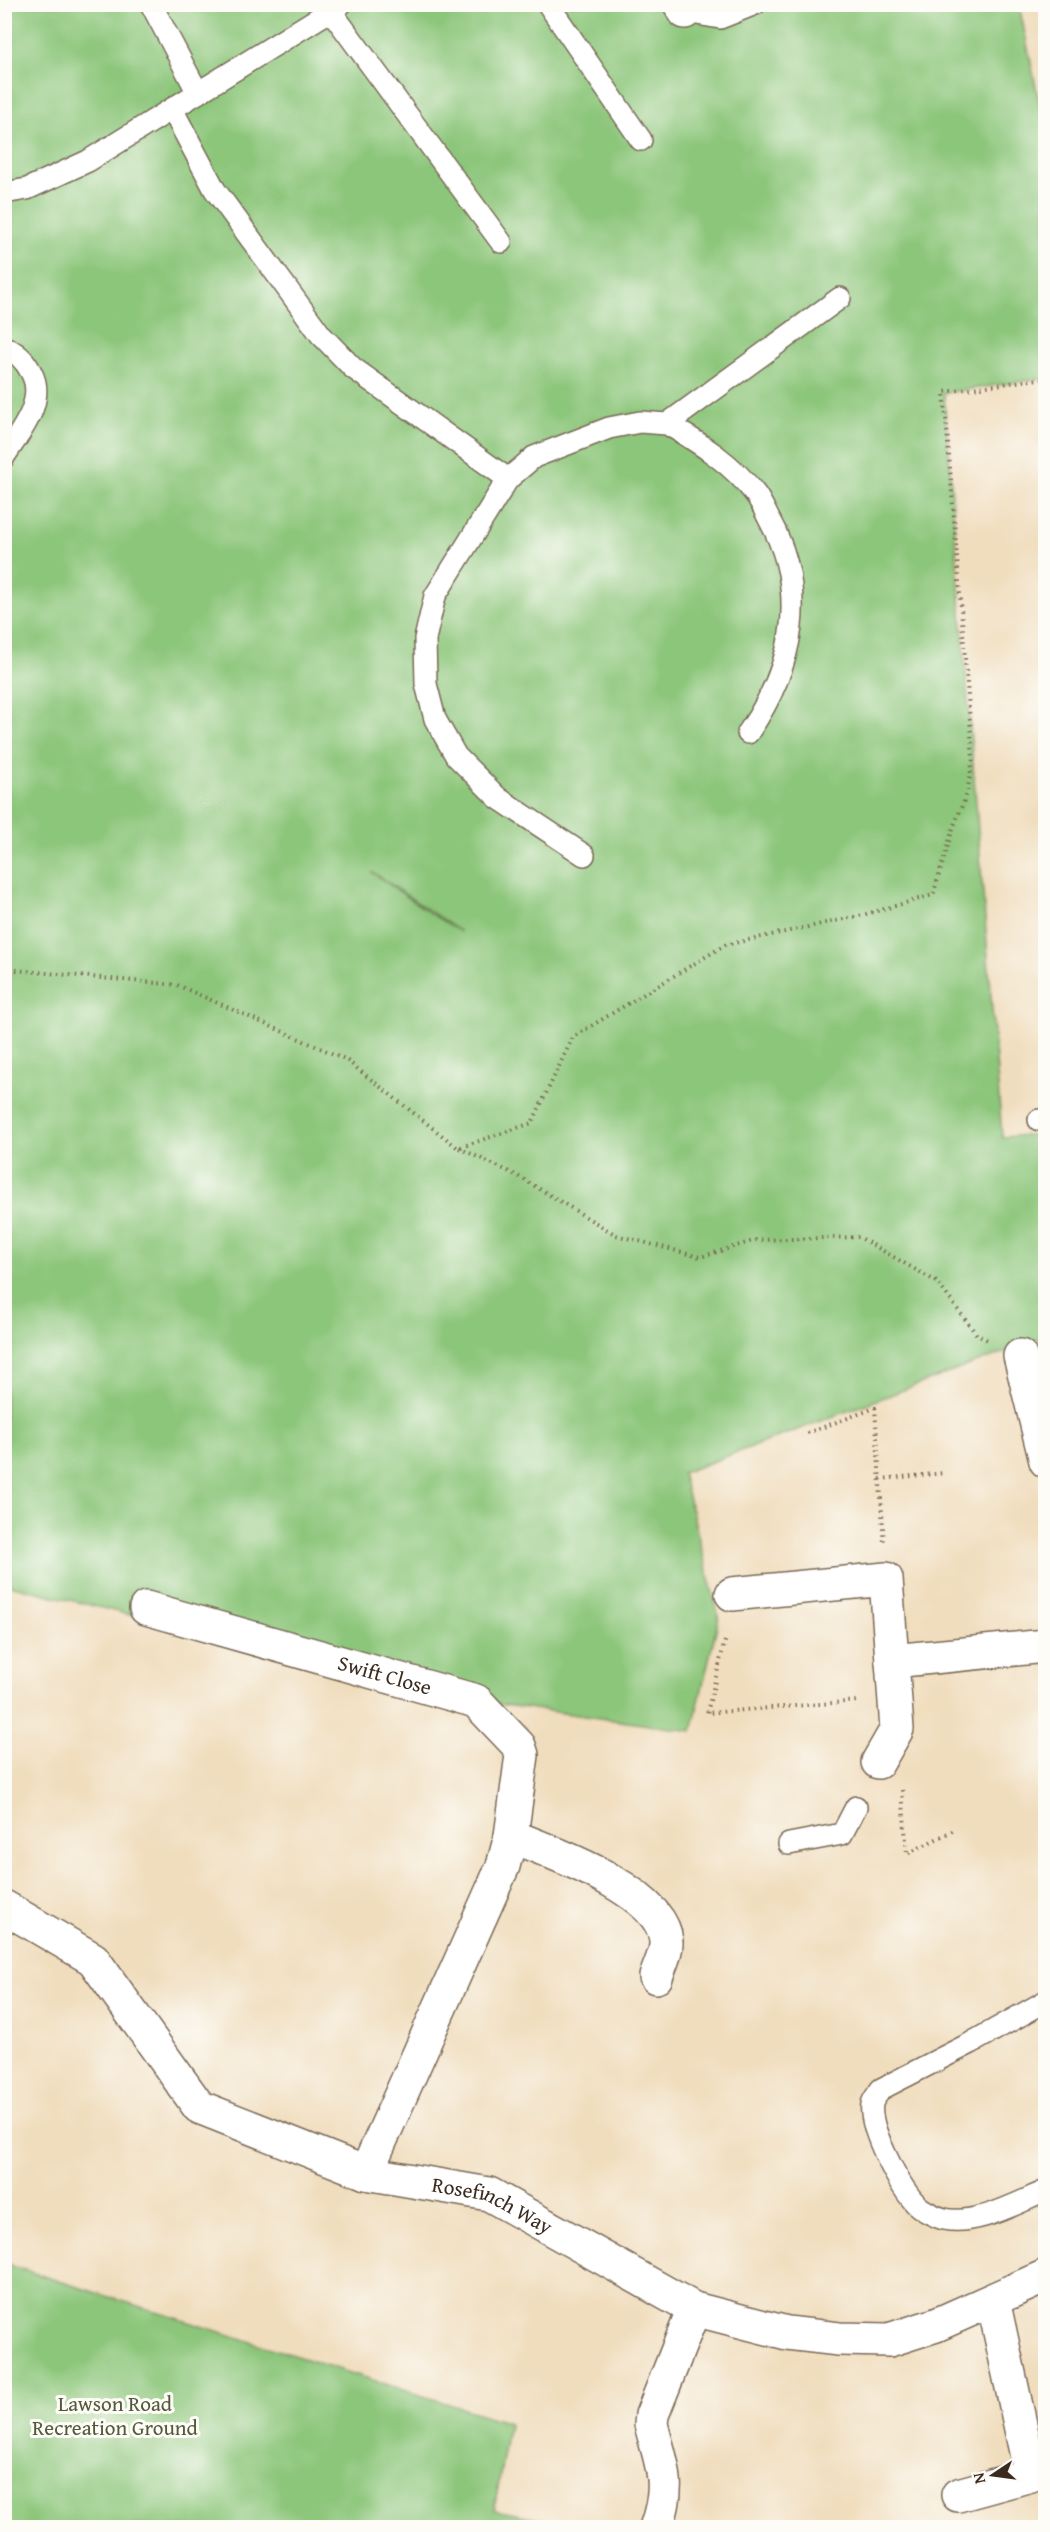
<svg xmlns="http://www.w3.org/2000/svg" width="1050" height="2532" viewBox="0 0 1050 2532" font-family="'Gentium Book Plus',serif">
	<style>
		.green { fill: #8cc67a; stroke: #64784c; stroke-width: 1.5; fill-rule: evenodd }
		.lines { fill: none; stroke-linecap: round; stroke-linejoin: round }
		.lane-casing { stroke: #7a6956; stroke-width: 24 }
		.street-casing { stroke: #7a6956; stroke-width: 36 }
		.path { stroke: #7a6956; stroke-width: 4; stroke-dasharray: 1.5 4.5; stroke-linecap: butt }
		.lane { stroke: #fff; stroke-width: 21 }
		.street { stroke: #fff; stroke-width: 33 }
		.labels { text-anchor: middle; stroke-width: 6; stroke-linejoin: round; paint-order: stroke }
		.street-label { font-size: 21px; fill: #3b2a1e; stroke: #fdfcf7 }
		.park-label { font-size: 21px; fill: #53593a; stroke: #fdfcf7 }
	</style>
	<rect width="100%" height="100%" fill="#fdfcf7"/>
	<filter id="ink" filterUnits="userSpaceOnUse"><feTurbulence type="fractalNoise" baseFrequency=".0167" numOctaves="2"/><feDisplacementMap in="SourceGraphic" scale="12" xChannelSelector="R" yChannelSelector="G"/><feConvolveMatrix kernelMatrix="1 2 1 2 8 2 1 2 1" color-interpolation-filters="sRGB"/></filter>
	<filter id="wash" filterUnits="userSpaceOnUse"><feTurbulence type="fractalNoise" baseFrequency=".008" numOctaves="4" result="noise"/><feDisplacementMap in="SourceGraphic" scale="24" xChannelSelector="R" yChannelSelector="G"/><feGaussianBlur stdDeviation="1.35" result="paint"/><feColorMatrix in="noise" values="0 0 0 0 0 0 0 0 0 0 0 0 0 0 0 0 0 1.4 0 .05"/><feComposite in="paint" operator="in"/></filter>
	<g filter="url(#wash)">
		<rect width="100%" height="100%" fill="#f0ddbd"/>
		<!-- green -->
		<path class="green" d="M5 5H1019L1045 131V378L944 393 1002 1137 1045 1134V1337L682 1473 719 1617 692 1731 476 1701 5 1584ZM373 873H374L461 932 433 915Z
			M5 2264 509 2423 494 2510 584 2527H5Z"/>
	</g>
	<g filter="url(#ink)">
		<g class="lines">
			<!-- lane casing -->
			<g class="lane-casing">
				<path id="lane" d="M151 4 198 93
					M548 4 641 140
					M331 11 501 242
					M685 12 720 18 755 4
					M172 109 215 190 321 335 353 368 508 479 534 457 609 428 640 422 667 424 840 298
					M4 193 27 189 88 161 341 4
					M4 347C17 352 25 360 31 372 47 401 20 432 4 457
					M667 424C700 443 733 464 756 495 761 502 765 511 769 519 809 592 794 666 748 733
					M508 479 435 596 425 639 426 684 435 719 456 756 498 798 584 855
					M1039 1120H1046
					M789 1844 842 1834 856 1807
					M1046 2001 971 2043 881 2089C878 2094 873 2099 872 2104 868 2128 900 2187 916 2204 922 2210 936 2217 944 2219 977 2226 1016 2203 1046 2191"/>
			</g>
			<!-- street casing -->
			<g class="street-casing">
				<g id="street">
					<path d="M680 4 685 12"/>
					<path d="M1020 1356 1046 1461"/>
					<path d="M732 1594 886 1579 897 1729 878 1762"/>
					<path id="s1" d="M146 1608 476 1701 519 1746 522 1755 511 1836 503 1866 366 2173"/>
					<path d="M892 1661 1046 1646"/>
					<path d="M511 1836C551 1852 663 1891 666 1941 667 1952 659 1967 656 1977"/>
					<path id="s2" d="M4 1907 93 1959 199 2107 366 2173 489 2194 694 2309 787 2333 839 2339 889 2340 936 2325 1046 2276"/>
					<path d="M958 2495 1031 2475 993 2300"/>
					<path d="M656 2528C672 2482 662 2468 651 2424L652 2415 694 2309"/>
				</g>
			</g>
			<!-- path -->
			<path class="path" d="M4 969 177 985 345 1059 458 1148 532 1123 573 1037 725 945 863 915 933 895 953 828 967 793 973 759 944 392 1046 378
				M459 1148 518 1176 616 1235 700 1257 756 1240 859 1237 937 1282 977 1335 990 1341
				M807 1433 875 1408 884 1543
				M880 1479 945 1473
				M725 1641 707 1713 858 1701
				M902 1790 907 1854 954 1830"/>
			<!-- lane -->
			<use href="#lane" class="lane"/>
			<!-- street -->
			<use href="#street" class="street"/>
		</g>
	</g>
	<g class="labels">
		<!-- street labels -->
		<g class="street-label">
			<text dy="7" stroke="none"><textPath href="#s1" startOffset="248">Swift Close</textPath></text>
			<text dy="7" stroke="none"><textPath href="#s2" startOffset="596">Rosefinch Way</textPath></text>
		</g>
		<!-- park labels -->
		<g class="park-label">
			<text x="115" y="2411">Lawson Road<tspan x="115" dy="24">Recreation Ground</tspan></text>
		</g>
	</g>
	<!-- margin -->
	<rect width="1050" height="2532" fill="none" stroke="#fdfcf7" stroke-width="24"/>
	<!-- north arrow -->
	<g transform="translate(993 2475) rotate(257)" stroke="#fdfcf7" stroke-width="4.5" paint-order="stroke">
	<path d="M0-4.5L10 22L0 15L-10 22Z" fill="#3b2a1e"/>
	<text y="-9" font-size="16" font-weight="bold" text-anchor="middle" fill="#3b2a1e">N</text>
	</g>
</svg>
